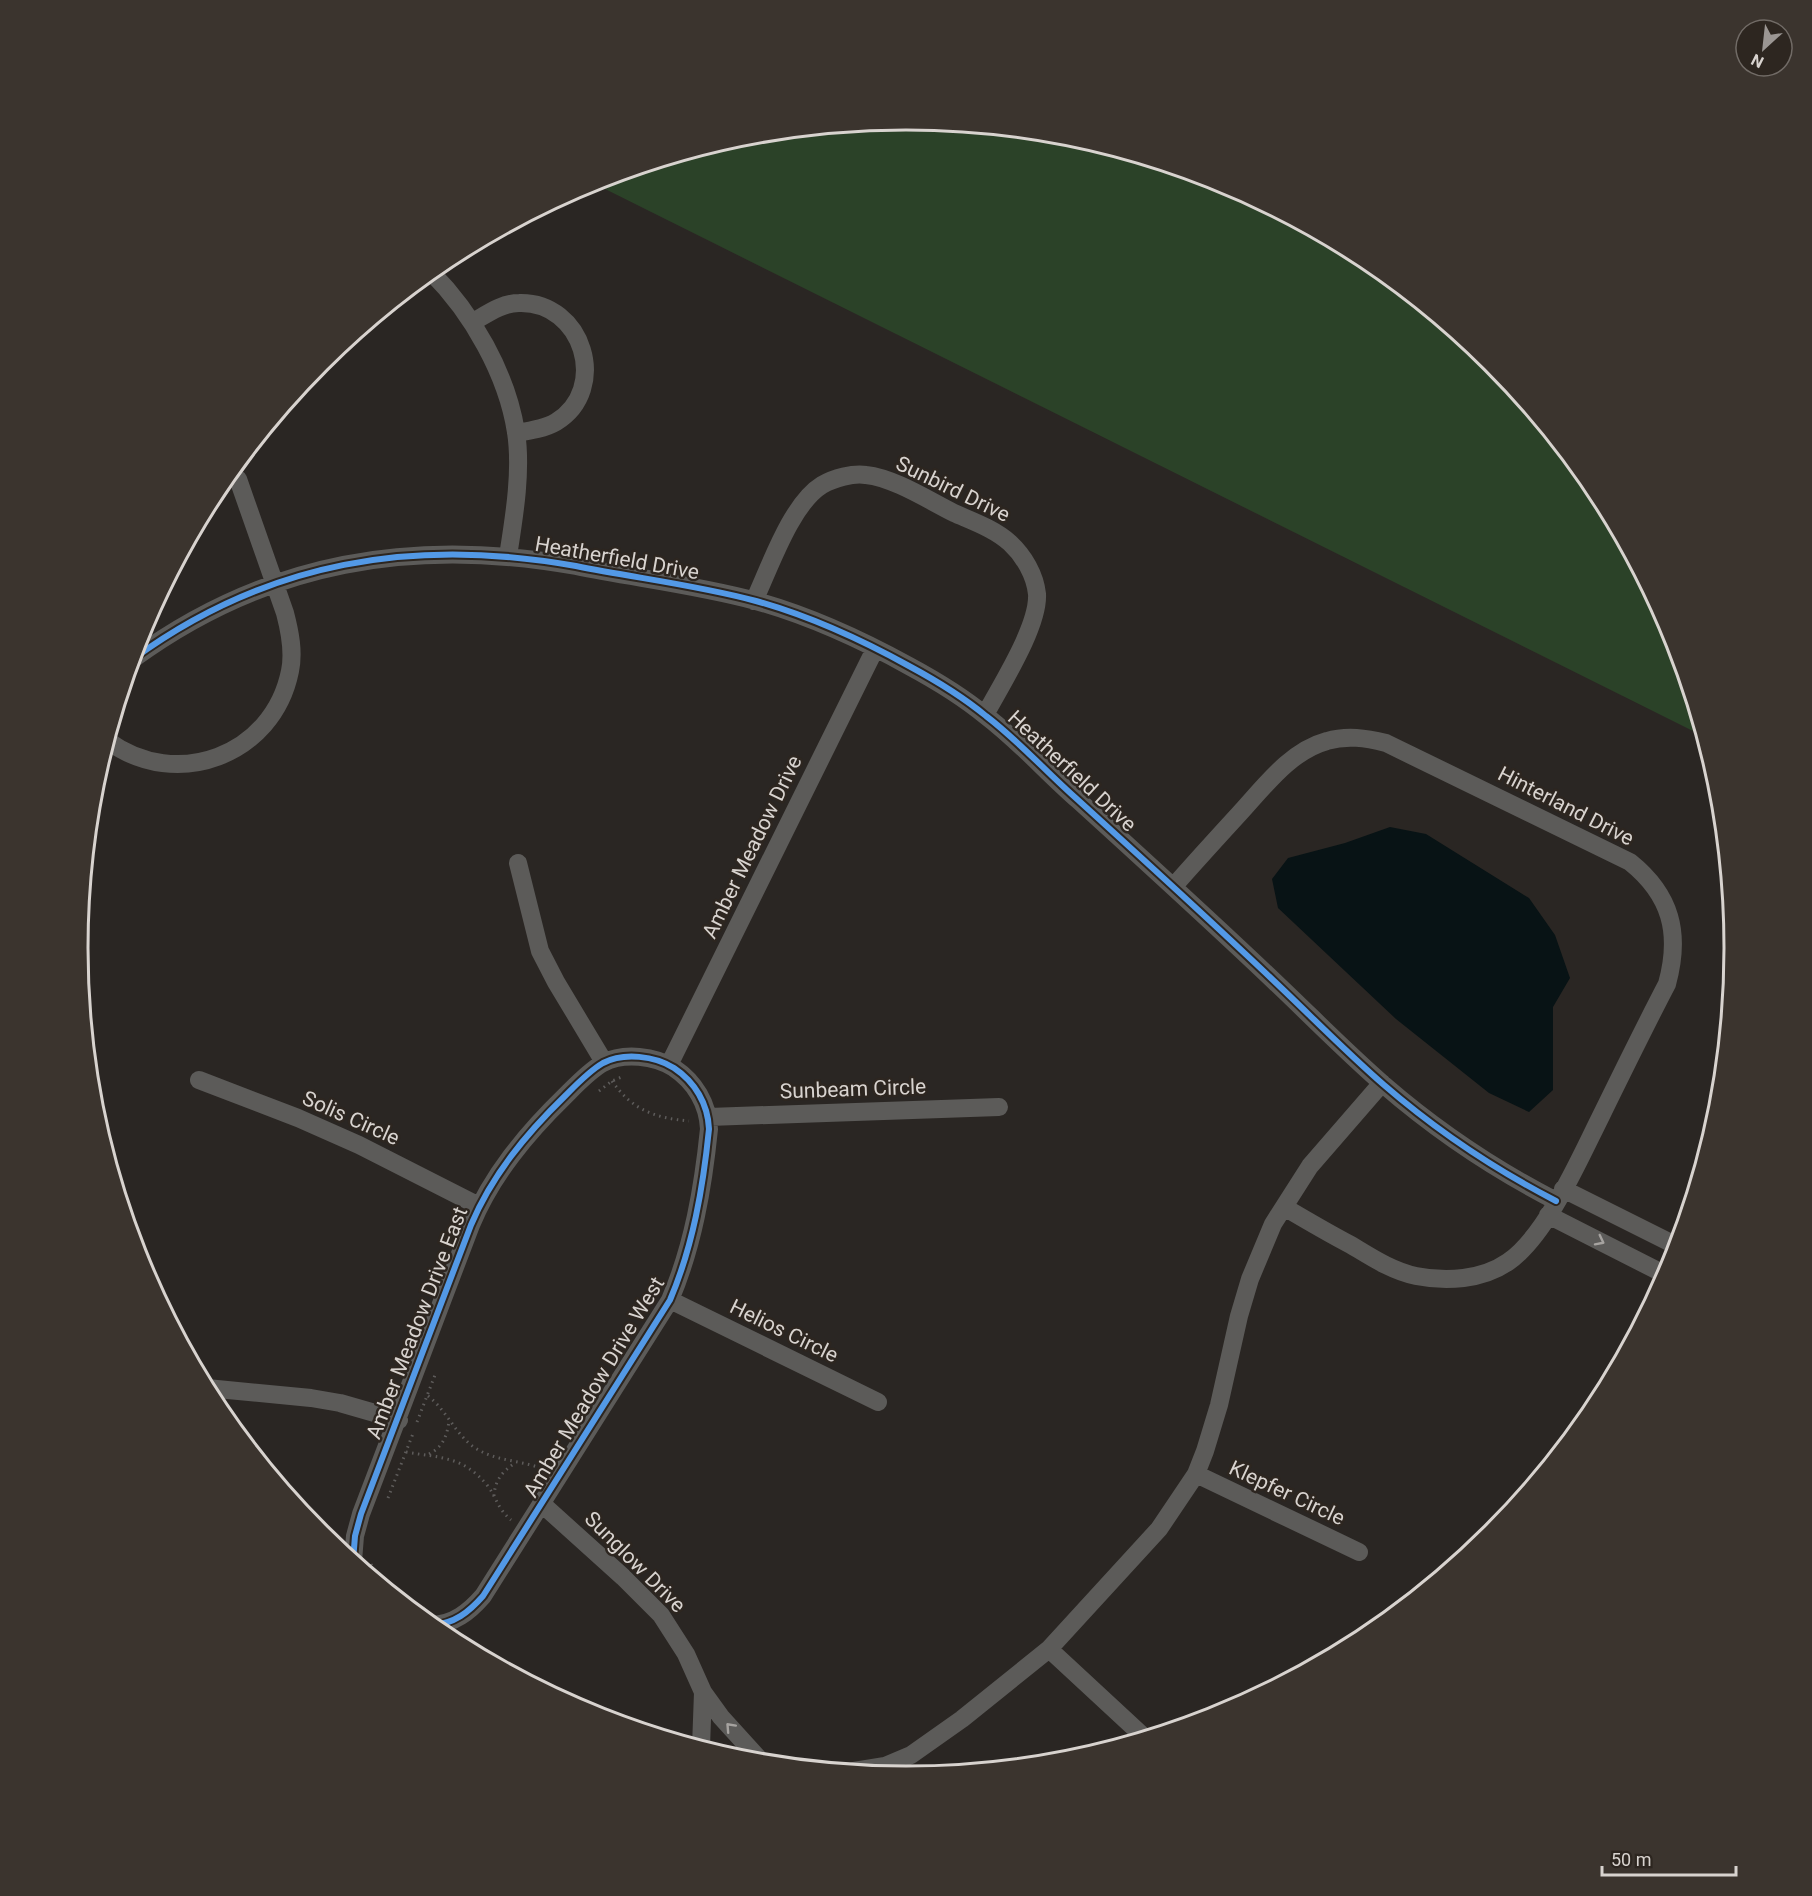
<svg xmlns="http://www.w3.org/2000/svg" width="1812" height="1896" viewBox="0 0 1812 1896" font-family="Roboto,sans-serif">
	<style>
		.green { fill: #2b4228 }
		.water { fill: #081315 }
		.lines { fill: none; stroke-linecap: round; stroke-linejoin: round }
		.path { stroke: #5e5c5b; stroke-width: 3; stroke-dasharray: 1.5 4.5; stroke-linecap: butt }
		.minor { stroke: #5c5b59; stroke-width: 18 }
		.cycleway-casing { stroke: #2d2620; stroke-width: 10 }
		.cycleway { stroke: #5399e6; stroke-width: 6 }
		.oneway { stroke: #a6a3a0 }
		.labels { text-anchor: middle; stroke-width: 5; stroke-linejoin: round; paint-order: stroke }
		.street-label { font-size: 21px; fill: #d8d3cf; stroke: #2d2620 }
		.rim { fill: none; stroke: #d8d3cf; stroke-width: 3 }
	</style>
	<rect width="100%" height="100%" fill="#2a2623"/>
	<!-- green -->
	<path class="green" d="M906 120 1068 136 1223 183 1366 260 1492 363 1595 488 1671 631 1703 736 591 182 745 136Z"/>
	<!-- water -->
	<path class="water" d="M1390 827 1426 834 1529 898 1555 935 1570 978 1553 1007V1090L1529 1112 1489 1093 1396 1019 1278 908 1272 879 1288 858 1345 843Z"/>
	<g class="lines">
		<!-- path -->
		<path class="path" d="M612 1081C632 1110 655 1118 689 1121
			M599 1091 612 1081 624 1076
			M428 1396C446 1410 454 1431 471 1445 493 1462 518 1459 543 1469
			M417 1422 435 1375
			M406 1452C440 1458 463 1456 487 1485 497 1498 497 1508 511 1520
			M429 1454C443 1447 447 1436 449 1421
			M494 1496C495 1480 502 1472 515 1463
			M388 1498 414 1431
			M371 1564 379 1582
			M406 1604 424 1608"/>
		<!-- minor -->
		<path class="minor" d="M431 272C472 313 507 374 516 432 522 471 514 518 508 556
			M473 322C487 314 502 303 519 303 583 301 610 389 556 422 544 429 529 431 516 433
			M754 601C770 567 791 504 822 485 834 478 853 473 866 475 894 478 928 500 954 513 972 521 995 529 1010 543 1024 556 1035 575 1037 594 1039 626 1001 685 985 715
			M133 659C267 561 414 537 576 566 635 578 697 585 756 601 810 616 860 639 909 666 935 680 963 697 986 716 1019 741 1047 773 1078 800 1144 860 1210 920 1274 981 1311 1016 1346 1052 1384 1085 1436 1130 1494 1169 1556 1201
			M108 741C176 791 273 756 290 671 294 652 290 632 285 613L238 479
			M518 863 540 951 556 982 604 1062
			M1174 886C1195 862 1217 838 1239 814 1264 787 1290 751 1327 741 1347 735 1366 738 1386 743L1630 862C1671 895 1681 933 1667 984 1644 1028 1622 1073 1600 1118 1579 1160 1546 1236 1508 1262 1482 1280 1446 1282 1416 1276 1392 1271 1371 1257 1351 1245 1328 1233 1306 1220 1284 1207
			M669 1065 875 649
			M199 1080 298 1118 359 1145 479 1206
			M709 1117 999 1107
			M1563 1189 1677 1246
			M1548 1215 1666 1275
			M670 1300 878 1402
			M207 1388 311 1398 340 1403 399 1420
			M1196 1474 1359 1552
			M542 1504 623 1577 661 1615 686 1654 703 1692 721 1717 760 1760
			M353 1561 355 1536 361 1514 471 1225C492 1175 526 1134 565 1096 576 1085 589 1071 603 1063 624 1052 655 1056 674 1068 695 1082 708 1104 709 1129 703 1188 693 1246 670 1300L483 1596C469 1612 454 1624 432 1625
			M1049 1649 1144 1737
			M701 1747 703 1692
			M854 1771 885 1766 911 1755 962 1719 1049 1649 1159 1529 1196 1474 1205 1451 1219 1405 1239 1316 1250 1279 1273 1224 1310 1166 1382 1083"/>
		<!-- cycleway casing -->
		<g class="cycleway-casing">
			<path id="cycleway" d="M133 659C267 561 414 537 576 566 635 578 697 585 756 601 810 616 860 639 909 666 935 680 963 697 986 716 1019 741 1047 773 1078 800 1144 860 1210 920 1274 981 1311 1016 1346 1052 1384 1085 1436 1130 1494 1169 1556 1201
				M353 1561 355 1536 361 1514 471 1225C492 1175 526 1134 565 1096 576 1085 589 1071 603 1063 624 1052 655 1056 674 1068 695 1082 708 1104 709 1129 703 1188 693 1246 670 1300L483 1596C469 1612 454 1624 432 1625"/>
		</g>
		<!-- cycleway -->
		<use href="#cycleway" class="cycleway"/>
	</g>
	<!-- one-way arrows -->
	<defs><path id="oneway-chevron" d="M-2-3.5L2.5 0L-2 3.5" fill="none" stroke-width="1.6" stroke-linecap="round" stroke-linejoin="round" transform="scale(1.5)"/></defs>
	<g class="oneway">
		<use href="#oneway-chevron" transform="translate(1600 1241) rotate(27)"/>
		<use href="#oneway-chevron" transform="translate(730 1727) rotate(-133)"/>
	</g>
	<g class="labels">
		<!-- street labels -->
		<g class="street-label">
			<text transform="translate(953 489) rotate(26)" y="7">Sunbird Drive</text>
			<text transform="translate(617 558) rotate(10)" y="7">Heatherfield Drive</text>
			<text transform="translate(1072 771) rotate(43)" y="7">Heatherfield Drive</text>
			<text transform="translate(1566 806) rotate(27)" y="7">Hinterland Drive</text>
			<text transform="translate(752 847) rotate(-64)" y="7">Amber Meadow Drive</text>
			<text transform="translate(853 1089) rotate(-2)" y="7">Sunbeam Circle</text>
			<text transform="translate(351 1118) rotate(24)" y="7">Solis Circle</text>
			<text transform="translate(417 1323) rotate(-69)" y="7">Amber Meadow Drive East</text>
			<text transform="translate(784 1331) rotate(26)" y="7">Helios Circle</text>
			<text transform="translate(594 1387) rotate(-59)" y="7">Amber Meadow Drive West</text>
			<text transform="translate(1287 1493) rotate(25)" y="7">Klepfer Circle</text>
			<text transform="translate(635 1562) rotate(45)" y="7">Sunglow Drive</text>
		</g>
	</g>
	<!-- crop -->
	<path d="M0 0H1812V1896H0ZM88 948a818 818 0 1 1 1636 0a818 818 0 1 1-1636 0Z" fill="#3b342e" fill-rule="evenodd"/>
	<path class="rim" d="M88 948a818 818 0 1 1 1636 0a818 818 0 1 1-1636 0Z"/>
	<!-- north arrow -->
	<g transform="translate(1764 48) rotate(207)"><circle r="28" fill="#2d2620" stroke="#716b66" stroke-width="1.5"/>
	<path d="M0-4.5L10 22L0 15L-10 22Z" fill="#9b9693"/>
	<text y="-9" font-size="16" font-weight="bold" text-anchor="middle" fill="#d8d3cf">N</text>
	</g>
	<!-- scale -->
	<path d="M1602 1866v9h134v-9" fill="none" stroke="#d8d3cf" stroke-width="3"/>
	<text x="1611" y="1866" font-size="18" fill="#d8d3cf" stroke="#2d2620" stroke-width="4.5" paint-order="stroke">50 m</text>
</svg>
